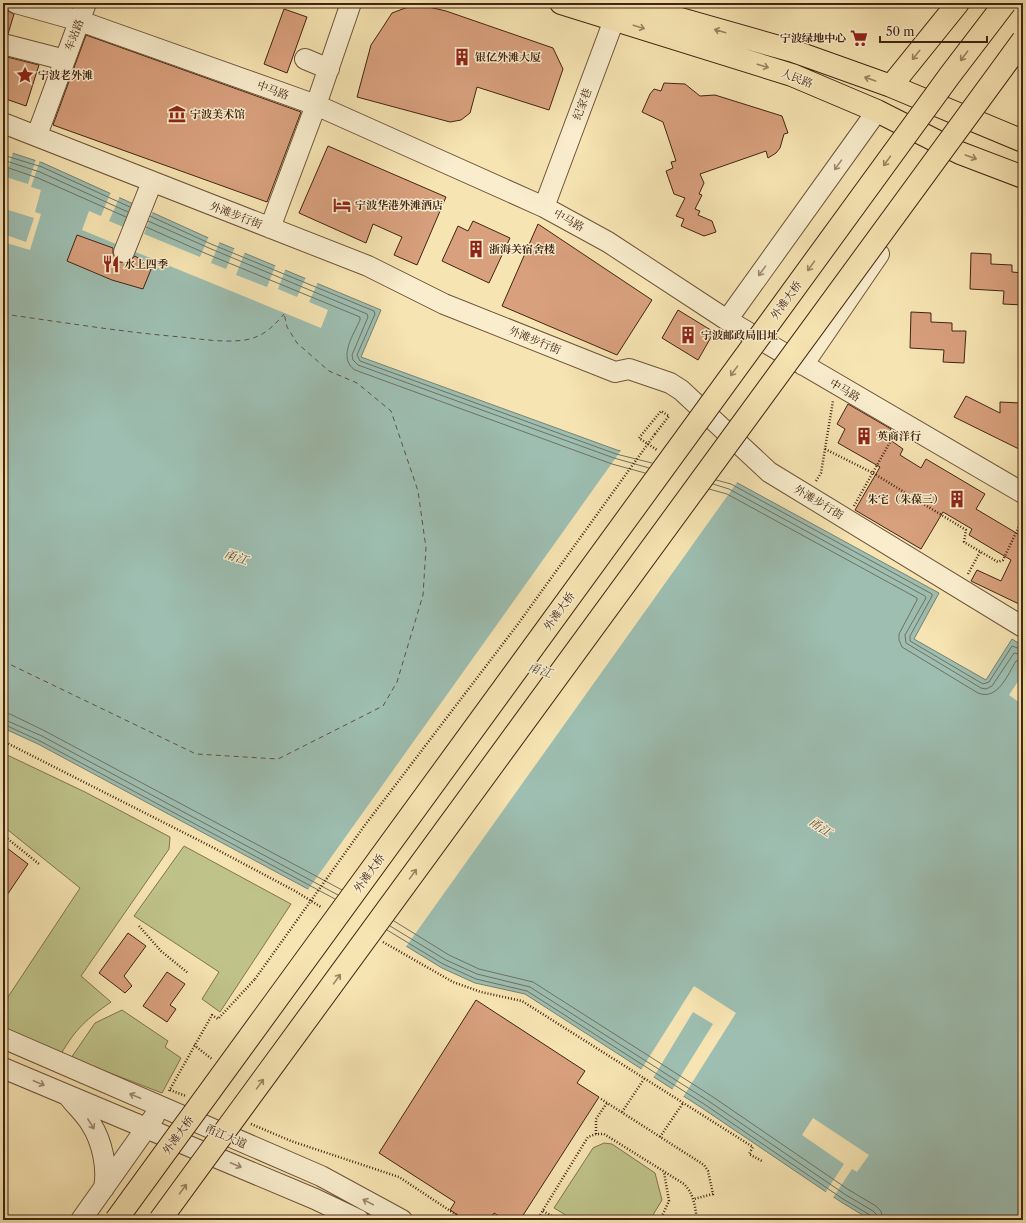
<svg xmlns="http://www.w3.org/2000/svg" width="1026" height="1223" viewBox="0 0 1026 1223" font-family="'Libre Caslon Text','Noto Serif SC',serif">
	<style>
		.green { fill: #bfc38a; stroke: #80744e }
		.water { fill: #9dbeb1; stroke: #798071 }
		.pier { fill: #f6e4b2 }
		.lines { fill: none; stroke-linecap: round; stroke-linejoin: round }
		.shore { stroke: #707162; stroke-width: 1 }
		.ferry { stroke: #5d5242; stroke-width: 1; stroke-dasharray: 5 4; stroke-linecap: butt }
		.building { fill: #d8a07d; stroke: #422412 }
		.minor-casing { stroke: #6f543a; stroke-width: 22 }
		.major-casing { stroke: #422412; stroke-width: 24 }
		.path { stroke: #422412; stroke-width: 2.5; stroke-dasharray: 1 2; stroke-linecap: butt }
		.minor { stroke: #f9edcd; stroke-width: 20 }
		.major { stroke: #f6e4b2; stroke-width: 22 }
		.major-bridge-casing { stroke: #422412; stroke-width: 24; stroke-linecap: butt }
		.path-bridge { stroke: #422412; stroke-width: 2.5; stroke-dasharray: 1 2; stroke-linecap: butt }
		.major-bridge { stroke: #f6e4b2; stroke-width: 22 }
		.oneway { stroke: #9c8462 }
		.oneway2 { stroke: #9e8870 }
		.labels { text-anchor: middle; stroke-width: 3; stroke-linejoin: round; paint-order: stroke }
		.street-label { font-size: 11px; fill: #422412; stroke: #f9edcd }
		.poi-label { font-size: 11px; font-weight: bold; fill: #422412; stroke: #f9edcd; text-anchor: start }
		.water-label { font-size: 12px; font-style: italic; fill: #5d5242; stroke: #f9edcd }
	</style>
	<rect width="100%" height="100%" fill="#f6e4b2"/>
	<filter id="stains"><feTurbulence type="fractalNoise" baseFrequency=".005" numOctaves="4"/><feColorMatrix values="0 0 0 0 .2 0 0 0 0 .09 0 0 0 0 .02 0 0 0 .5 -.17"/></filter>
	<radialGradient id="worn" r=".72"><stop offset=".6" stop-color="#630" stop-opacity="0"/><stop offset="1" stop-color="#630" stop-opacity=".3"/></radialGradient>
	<!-- green -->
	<path class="green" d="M3 753 85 792 170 837 169 849 81 976 111 1002C87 1019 76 1028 61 1054L3 1036V999L6 1000 80 888 3 826Z
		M184 846 291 904 220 1012 202 999 219 972 134 916Z
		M122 1010 168 1041 165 1047 181 1058 162 1093 71 1058 95 1023Z
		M604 1143 612 1144 655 1173 662 1200 650 1220H574L554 1208 593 1148Z"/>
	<!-- water -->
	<path class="water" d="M3 150 43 163 213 240 381 310 361 357 617 450 732 480 939 593 914 639 986 680 1012 639 1023 646V1220H871L841 1202 702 1108 525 994 475 983 442 968 347 910 38 744 3 728Z"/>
	<!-- pier -->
	<path class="pier" d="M3 148 13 152 6 177 28 184 36 159 40 160 31 187 41 190 35 212 41 214 30 250 3 242V234L26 242 34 218 8 210 3 226Z
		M111 192 120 196 109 221 128 229 138 204 153 211 144 234 200 257 209 236 220 241 211 263 226 269 235 247 245 252 236 275 267 287 276 264 286 268 278 289 297 297 306 277 318 282 309 302 328 310 321 328 82 230 89 211 101 216Z
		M622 449 738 481 405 948 346 912 307 891Z
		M1019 680 1023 684V705L1009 695Z
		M694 986 736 1013 683 1097 672 1090 713 1024 693 1012 653 1078 641 1070Z
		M813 1118 869 1155 857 1172 852 1169 832 1199 825 1193 844 1164 802 1135Z"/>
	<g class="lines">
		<!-- shore -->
		<path class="shore" d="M3 155 42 167 130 207
			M3 160 40 172 128 212
			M3 166 38 178 126 217
			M150 216 211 244 374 311 375 314 357 355 360 361 616 454 652 463
			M148 221 209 248 367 314 368 317 352 355 353 360 358 365 614 458 649 468
			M146 227 207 254 360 317V320C354 334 337 358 355 370L612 464 645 473
			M716 480 731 484 932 594V596L910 636V641L983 684 989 682 1012 646 1023 650
			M713 484 729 489 925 596 926 598 905 635 906 643 981 688 986 689 992 686 1014 653 1023 655
			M709 489 727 494 917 598V600L899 634V640L902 647 978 693C998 701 1008 674 1016 661H1023
			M3 713 10 714 45 731 342 890
			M3 719 42 736 338 895
			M3 724 40 741 335 899
			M394 921 449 955 479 969 533 982 710 1095 849 1190 876 1206 881 1211 883 1220
			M390 926 446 960 477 974 530 987 707 1100 846 1195 873 1211 877 1215V1220
			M387 930 443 964 476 979 527 991 704 1104 843 1199 870 1215 872 1220"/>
		<!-- ferry -->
		<path class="ferry" d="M3 314C62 322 121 332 181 337 201 339 224 343 245 340 263 337 273 327 284 314
			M3 661 196 754 278 759 383 706 397 682 423 595 426 548 418 491 391 411 357 383 329 371 297 343 287 327 284 313"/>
	</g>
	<!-- building -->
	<path class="building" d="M3 3 8 11 14 14 8 34 3 33Z
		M416 4 446 11 553 48 563 69 549 110 477 87 470 113 461 120 450 122 357 97 371 45 381 30 392 13Z
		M284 9 307 17 287 73 264 64Z
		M86 35 301 112 267 202 53 125Z
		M3 56 39 65 26 106 3 98Z
		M664 83 685 84 700 96 715 95 782 116 788 133 784 134 780 148 776 153 768 158 766 151 700 174 704 183 699 194 702 195 695 209 700 211 698 215 712 221 716 232 704 236 681 226 684 219 676 216 685 198 674 194 666 171 673 168 671 162 676 161 663 122 642 112 650 94 654 89 661 91Z
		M328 146 446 197 417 265 394 255 402 237 373 224 366 243 299 213Z
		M473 221 510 238 489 283 442 261 458 226 468 231Z
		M538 224 652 300 617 355 502 306Z
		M77 235 113 248V254L119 262 126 263 135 256 152 267 143 289 112 280 67 261Z
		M971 253 991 254V264L1012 265V272L1023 273V305L1003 304 1004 291 970 289Z
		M678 310 714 332 698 360 662 338Z
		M911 312 931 313V322L952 323V331H966L964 363 943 362 944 350 910 348Z
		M966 396 1000 413V402L1020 403 1019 412H1023V451L954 417Z
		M848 404 891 429 886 437 903 449 900 455 921 468 926 459 985 494 976 509 1023 537V595L1019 604 971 581 977 570 1001 581 1011 560 969 535 972 529 943 512 921 549 855 510 880 467 838 443 845 429 837 424Z
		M3 845 28 864 3 901Z
		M128 933 146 946 124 976 132 986 125 993 99 973Z
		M167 972 185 984 170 1005 176 1009 167 1022 143 1006Z
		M476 1000 585 1071 577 1083 599 1097 520 1220H505L494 1213 490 1220H465L450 1210 455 1202 379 1153Z"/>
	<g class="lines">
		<!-- minor casing -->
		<g class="minor-casing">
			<path id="minor" d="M16 3 80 21 316 105 544 207 608 242 727 320 1023 493
				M3 44 65 60
				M305 59 329 69
				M3 123 368 266 444 304 615 372 629 369 670 383 681 390 769 472 1023 627
				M37 135 86 3
				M544 207 614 20 621 5
				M270 228 316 105 351 3
				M124 252 152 182
				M727 320 877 111
				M803 365 879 254
				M3 1038 321 1176 402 1220
				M3 1068 315 1199 359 1220
				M69 1097C76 1106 85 1114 91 1124 102 1141 108 1168 104 1188
				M81 1220 154 1117"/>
		</g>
		<!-- major casing -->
		<g class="major-casing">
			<path id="major" d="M561 3 792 75 877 111 960 153 1023 177
				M624 3 793 51 891 86 1023 141
				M891 86 958 3"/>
		</g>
		<!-- path -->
		<path class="path" d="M655 434 669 416 661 411 639 438 657 450
			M825 449 873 473 966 530 964 542 998 562 1003 560 1023 518
			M816 481 821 473 833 401
			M854 506 894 435
			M968 574 980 552
			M3 741 214 848 295 891 321 907
			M3 835 39 864
			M139 926 161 951 188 973
			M383 942 453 982 481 992 522 1001 753 1147 749 1154 762 1161
			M194 1045 212 1059
			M170 1090 186 1096
			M169 1091 212 1015 218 1019 255 979
			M601 1099 704 1165 708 1171 713 1194 694 1199
			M622 1112 644 1079
			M251 1124 291 1141 399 1177 464 1220
			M596 1134V1119L607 1103
			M660 1137 683 1103
			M543 1211 559 1220
			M537 1220 588 1137 596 1134H604L684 1184C694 1194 695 1206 697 1220
			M660 1220 669 1201 664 1172"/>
		<!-- minor -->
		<use href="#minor" class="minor"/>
		<!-- major -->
		<use href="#major" class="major"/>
		<!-- major-bridge casing -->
		<g class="major-bridge-casing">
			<path id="major-bridge" d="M116 1220 950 75 1005 3
				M160 1220 1023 40"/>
		</g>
		<!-- path-bridge -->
		<path class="path-bridge" d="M255 979 365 825 518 624 655 434"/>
		<!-- major-bridge -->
		<use href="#major-bridge" class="major-bridge"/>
	</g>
	<!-- one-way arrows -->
	<defs><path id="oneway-shaft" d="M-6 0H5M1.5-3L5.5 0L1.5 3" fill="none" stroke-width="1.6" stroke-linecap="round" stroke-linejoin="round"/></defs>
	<g class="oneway">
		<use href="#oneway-shaft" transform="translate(639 27) rotate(17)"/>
		<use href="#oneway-shaft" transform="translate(720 31) rotate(-164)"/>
		<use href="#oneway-shaft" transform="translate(916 55) rotate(129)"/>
		<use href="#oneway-shaft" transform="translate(964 56) rotate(127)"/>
		<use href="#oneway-shaft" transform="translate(763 66) rotate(17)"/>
		<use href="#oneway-shaft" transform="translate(870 79) rotate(-161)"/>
		<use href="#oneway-shaft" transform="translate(971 157) rotate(20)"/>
		<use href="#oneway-shaft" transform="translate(887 161) rotate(126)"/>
		<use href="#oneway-shaft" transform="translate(811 266) rotate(126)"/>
		<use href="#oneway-shaft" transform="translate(734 371) rotate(126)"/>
		<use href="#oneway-shaft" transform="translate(413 874) rotate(-54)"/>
		<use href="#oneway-shaft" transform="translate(337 979) rotate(-54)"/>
		<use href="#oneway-shaft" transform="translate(260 1084) rotate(-54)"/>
		<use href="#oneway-shaft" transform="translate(183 1189) rotate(-54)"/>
	</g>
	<g class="oneway2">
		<use href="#oneway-shaft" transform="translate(838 165) rotate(126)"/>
		<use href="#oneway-shaft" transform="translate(762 271) rotate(126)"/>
		<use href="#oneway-shaft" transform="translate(39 1083) rotate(23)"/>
		<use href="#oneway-shaft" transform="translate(135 1096) rotate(-157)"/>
		<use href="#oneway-shaft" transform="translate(91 1124) rotate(58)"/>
		<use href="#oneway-shaft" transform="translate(236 1165) rotate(23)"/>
		<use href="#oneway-shaft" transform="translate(368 1202) rotate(-152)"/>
	</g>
	<!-- icons -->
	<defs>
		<g id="supermarket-bare" transform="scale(1.38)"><path d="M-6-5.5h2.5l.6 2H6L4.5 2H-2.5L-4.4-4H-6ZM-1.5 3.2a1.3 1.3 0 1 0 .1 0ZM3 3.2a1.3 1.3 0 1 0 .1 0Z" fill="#8f2418" stroke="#f9edcd" stroke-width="2.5" paint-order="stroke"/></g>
		<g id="building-bare" transform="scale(1.38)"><path d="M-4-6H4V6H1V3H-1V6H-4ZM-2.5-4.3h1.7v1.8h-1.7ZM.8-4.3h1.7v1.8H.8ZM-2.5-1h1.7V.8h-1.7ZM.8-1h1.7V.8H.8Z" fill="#8f2418" stroke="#f9edcd" stroke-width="2.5" paint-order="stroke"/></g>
		<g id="sight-bare" transform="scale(1.38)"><path d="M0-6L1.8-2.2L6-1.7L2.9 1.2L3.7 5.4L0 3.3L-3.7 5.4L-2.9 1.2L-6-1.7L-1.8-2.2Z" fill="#8f2418" stroke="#f9edcd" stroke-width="2.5" paint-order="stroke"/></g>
		<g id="museum-bare" transform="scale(1.38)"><path d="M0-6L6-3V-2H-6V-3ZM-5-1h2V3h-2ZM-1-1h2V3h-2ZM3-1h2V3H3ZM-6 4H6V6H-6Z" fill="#8f2418" stroke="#f9edcd" stroke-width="2.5" paint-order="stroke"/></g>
		<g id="hotel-bare" transform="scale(1.38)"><path d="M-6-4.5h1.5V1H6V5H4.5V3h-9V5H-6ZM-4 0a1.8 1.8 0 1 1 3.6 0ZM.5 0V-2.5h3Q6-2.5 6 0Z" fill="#8f2418" stroke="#f9edcd" stroke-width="2.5" paint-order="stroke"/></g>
		<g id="restaurant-bare" transform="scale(1.38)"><path d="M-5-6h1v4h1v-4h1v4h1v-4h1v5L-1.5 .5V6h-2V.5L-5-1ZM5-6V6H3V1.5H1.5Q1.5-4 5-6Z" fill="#8f2418" stroke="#f9edcd" stroke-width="2.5" paint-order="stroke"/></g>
	</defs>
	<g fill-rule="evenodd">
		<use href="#supermarket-bare" x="859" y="38"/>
		<use href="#building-bare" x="462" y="57"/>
		<use href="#sight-bare" x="25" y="75"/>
		<use href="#museum-bare" x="177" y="114"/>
		<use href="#hotel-bare" x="342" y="205"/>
		<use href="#building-bare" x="476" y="249"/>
		<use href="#restaurant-bare" x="111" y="264"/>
		<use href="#building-bare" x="688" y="335"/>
		<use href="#building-bare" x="864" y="436"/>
		<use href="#building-bare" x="957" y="499"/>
	</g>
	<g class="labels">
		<!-- street labels -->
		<g class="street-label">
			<text transform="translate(74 35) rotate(-69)" y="4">车站路</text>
			<text transform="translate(797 78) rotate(21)" y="4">人民路</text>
			<text transform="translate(273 90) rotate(20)" y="4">中马路</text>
			<text transform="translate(582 104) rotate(-70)" y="4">纪家巷</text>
			<text transform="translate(236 215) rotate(21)" y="4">外滩步行街</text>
			<text transform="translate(569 220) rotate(29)" y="4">中马路</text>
			<text transform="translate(786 300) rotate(-54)" y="4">外滩大桥</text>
			<text transform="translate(535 340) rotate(22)" y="4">外滩步行街</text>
			<text transform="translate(845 390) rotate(31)" y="4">中马路</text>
			<text transform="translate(819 502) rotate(31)" y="4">外滩步行街</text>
			<text transform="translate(559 611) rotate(-54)" y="4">外滩大桥</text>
			<text transform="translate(369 873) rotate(-54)" y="4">外滩大桥</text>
			<text transform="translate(178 1135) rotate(-54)" y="4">外滩大桥</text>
			<text transform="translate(226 1136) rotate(23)" y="4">甬江大道</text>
		</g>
		<!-- poi labels -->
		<g class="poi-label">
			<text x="846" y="42" text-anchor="end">宁波绿地中心</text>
			<text x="475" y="61">银亿外滩大厦</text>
			<text x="38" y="79">宁波老外滩</text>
			<text x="190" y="118">宁波美术馆</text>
			<text x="355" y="209">宁波华港外滩酒店</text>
			<text x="489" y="253">浙海关宿舍楼</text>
			<text x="124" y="268">水上四季</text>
			<text x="701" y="339">宁波邮政局旧址</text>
			<text x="877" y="440">英商洋行</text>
			<text x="944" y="503" text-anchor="end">朱宅（朱葆三）</text>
		</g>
		<!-- water labels -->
		<g class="water-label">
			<text transform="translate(236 557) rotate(20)" y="4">甬江</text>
			<text transform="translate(540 670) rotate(20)" y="4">甬江</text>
			<text transform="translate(820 827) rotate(35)" y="4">甬江</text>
		</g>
	</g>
	<!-- margin -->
	<rect width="1026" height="1223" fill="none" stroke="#f6e4b2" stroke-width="16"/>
	<rect x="4" y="4" width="1018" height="1215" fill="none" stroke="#422412" stroke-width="2"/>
	<rect x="8" y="8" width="1010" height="1207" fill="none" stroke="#422412"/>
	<!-- scale -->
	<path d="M880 36v6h107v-6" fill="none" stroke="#422412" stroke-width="2"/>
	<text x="886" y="36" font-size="12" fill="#422412" stroke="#f9edcd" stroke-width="3" paint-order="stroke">50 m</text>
	<rect width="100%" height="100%" filter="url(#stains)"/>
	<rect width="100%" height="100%" fill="url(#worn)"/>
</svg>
